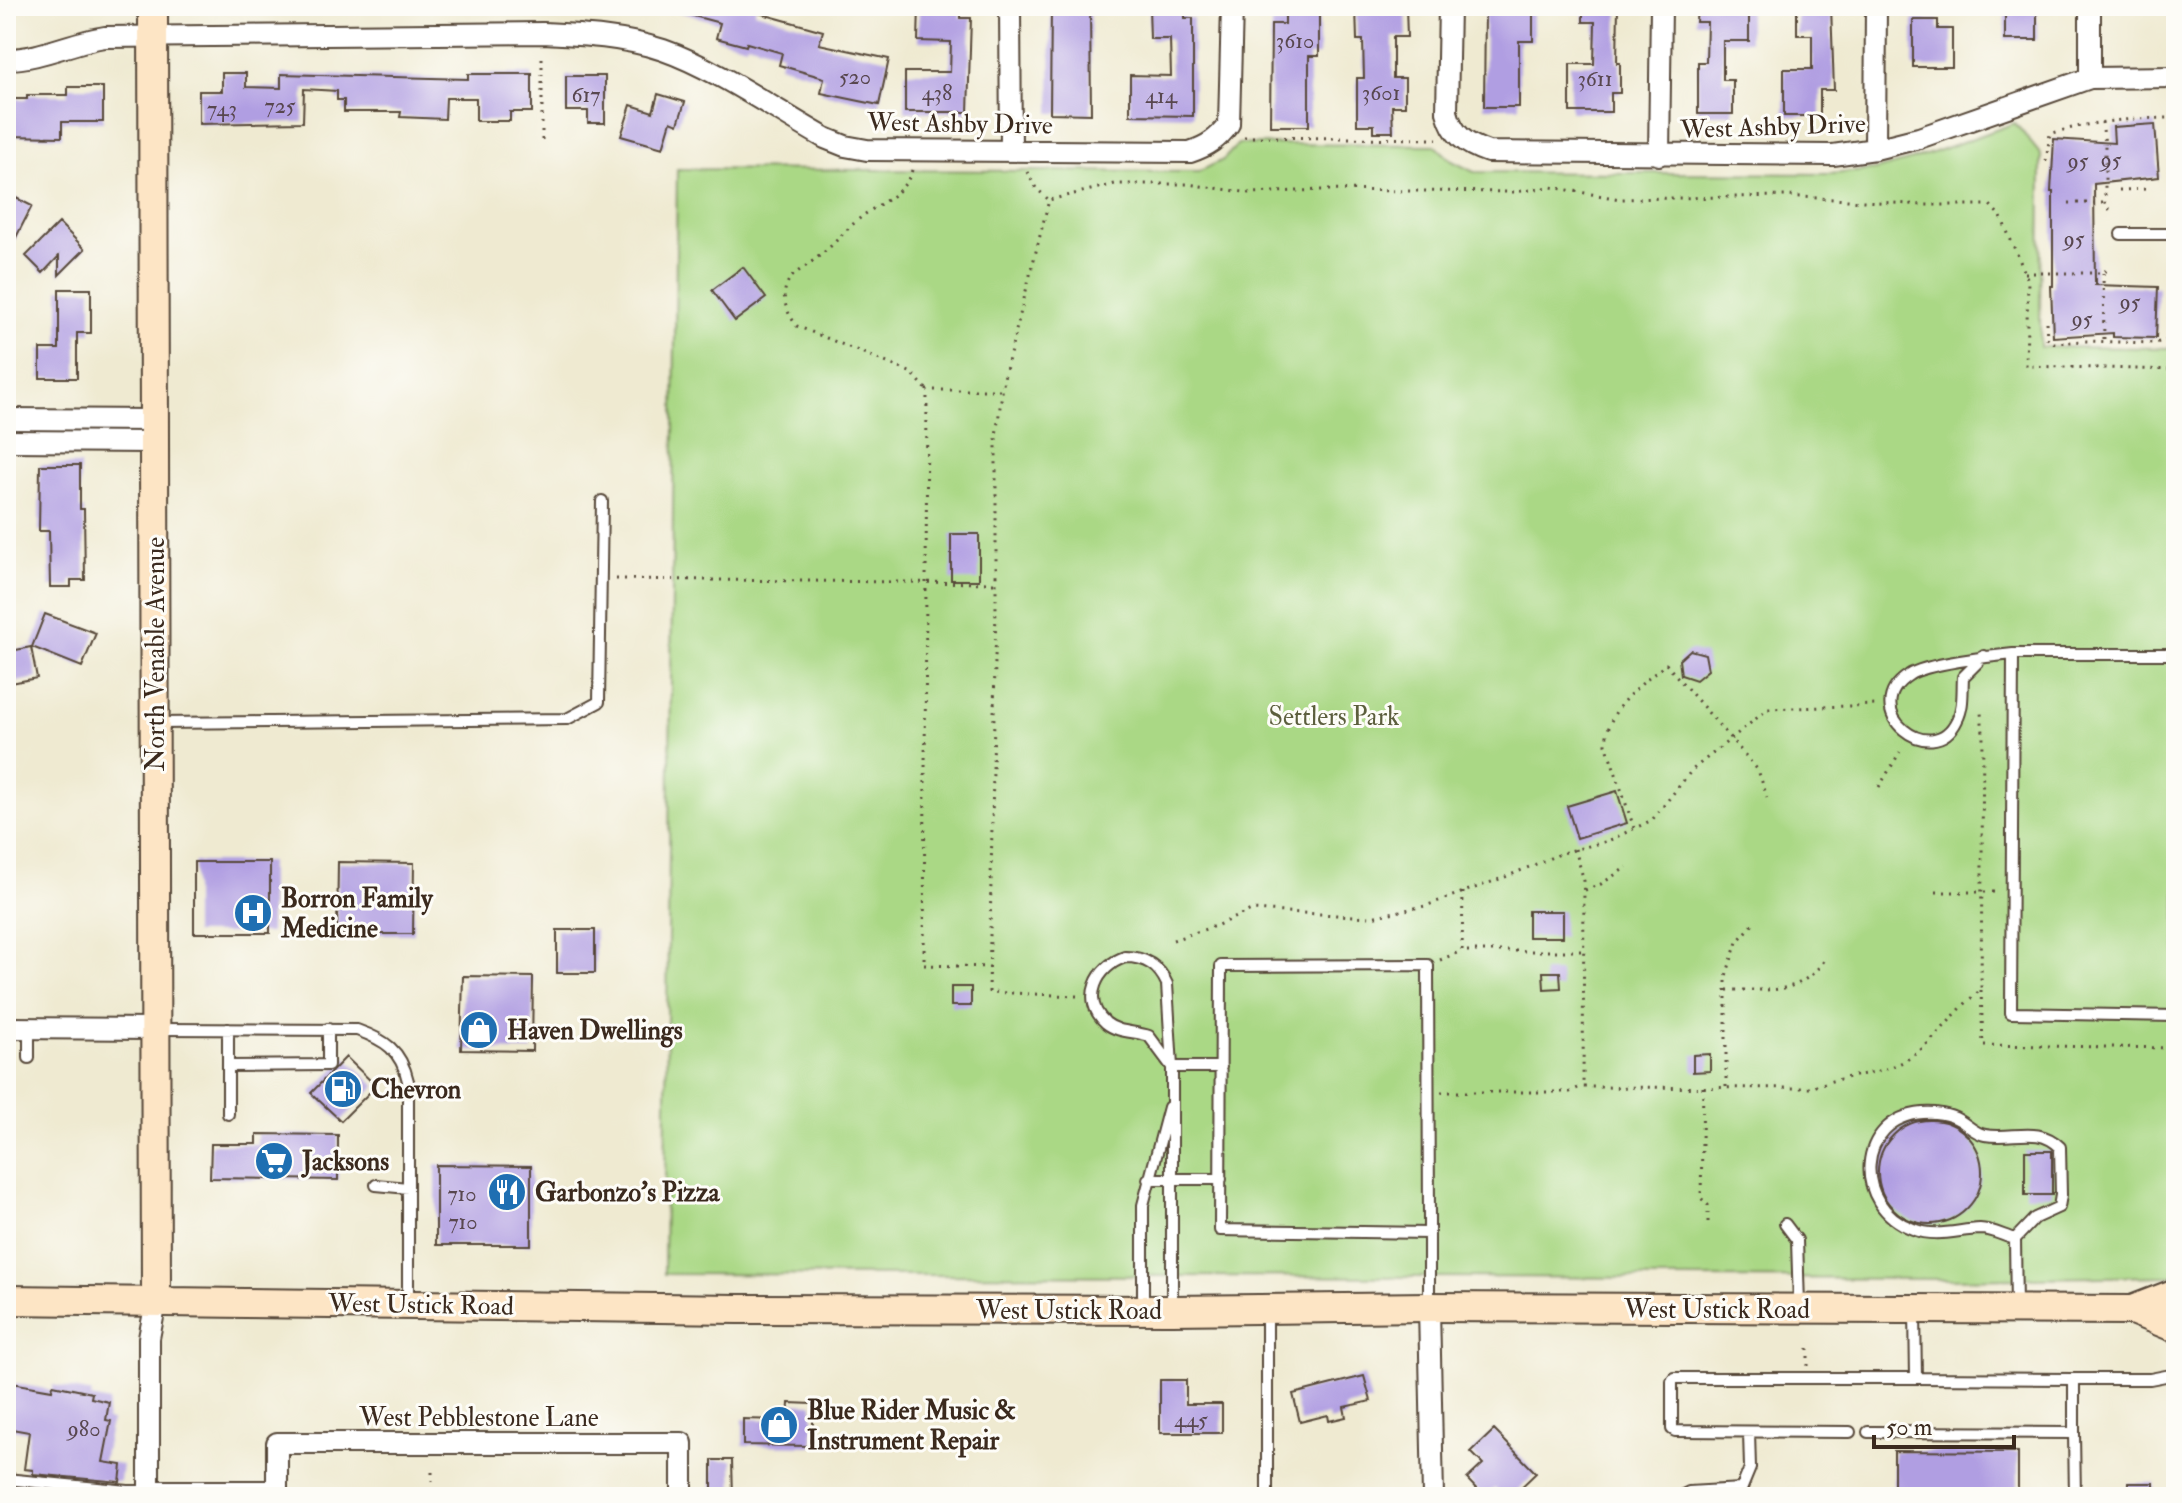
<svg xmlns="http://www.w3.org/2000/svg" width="2182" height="1503" viewBox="0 0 2182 1503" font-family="'IM FELL Double Pica',serif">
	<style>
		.green { fill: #aad885; stroke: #728152; stroke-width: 2 }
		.building { fill: #b09ee2 }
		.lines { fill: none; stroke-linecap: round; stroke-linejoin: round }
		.lane-casing { stroke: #564739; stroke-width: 14 }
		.street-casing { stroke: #564739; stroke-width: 24 }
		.secondary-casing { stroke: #564739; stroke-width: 32 }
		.path { stroke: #564739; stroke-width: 3; stroke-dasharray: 2 6; stroke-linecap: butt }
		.lane { stroke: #fff; stroke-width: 10 }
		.street { stroke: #fff; stroke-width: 20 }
		.secondary { stroke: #fde5c5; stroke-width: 28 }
		.labels { text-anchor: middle; stroke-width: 6; stroke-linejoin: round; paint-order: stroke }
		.number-label { font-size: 22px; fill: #58474f }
		.street-label { font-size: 26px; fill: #3b2a1e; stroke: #fdfcf7 }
		.park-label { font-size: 26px; fill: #5c5e3d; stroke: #fdfcf7 }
		.poi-label { font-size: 26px; font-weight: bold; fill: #3b2a1e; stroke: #fdfcf7; text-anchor: start }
	</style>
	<rect width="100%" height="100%" fill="#fdfcf7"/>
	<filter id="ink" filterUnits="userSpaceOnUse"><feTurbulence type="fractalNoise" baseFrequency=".0125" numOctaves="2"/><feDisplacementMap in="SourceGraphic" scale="16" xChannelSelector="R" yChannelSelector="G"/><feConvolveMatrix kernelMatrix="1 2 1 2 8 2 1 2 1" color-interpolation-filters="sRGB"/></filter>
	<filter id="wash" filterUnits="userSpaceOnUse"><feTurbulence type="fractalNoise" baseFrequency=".006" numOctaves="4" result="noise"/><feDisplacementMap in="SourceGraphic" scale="32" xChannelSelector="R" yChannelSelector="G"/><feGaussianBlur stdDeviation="1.8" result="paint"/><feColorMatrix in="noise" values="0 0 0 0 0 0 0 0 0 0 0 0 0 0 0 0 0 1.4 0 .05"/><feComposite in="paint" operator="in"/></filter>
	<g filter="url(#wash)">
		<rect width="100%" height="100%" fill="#efead1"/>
		<!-- green -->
		<path class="green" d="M2015 123 2041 155 2040 347 2176 348V1276L1945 1279 664 1274 677 169 1198 172 1223 160 1238 144 1435 145 1452 161 1474 172 1830 174 1875 170 1912 160Z"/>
		<g id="blocks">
			<!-- building -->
			<path class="building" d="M676 6H756L755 12 823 31 819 44 889 59 879 105 821 93 824 78 779 65 782 53 747 43 746 46 716 38 720 23 675 11Z
				M919 6H960V18H971L968 112H905V72H950L951 42 918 41Z
				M1051 6H1090L1091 114 1050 113Z
				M1149 6H1185V18H1193V116L1130 115V75L1171 76 1170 39H1150Z
				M1285 6H1319V56H1309V126H1270L1271 24H1285Z
				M1499 6H1533V41H1519V107H1484L1485 10H1499Z
				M1583 6H1618L1617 63H1620V93H1611V112H1570V64H1594L1595 22H1583Z
				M1697 6H1749V41H1723V80H1733V114H1698V62H1706L1707 22H1696Z
				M1797 6H1831L1834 90H1820V116H1784V69H1812V35H1797Z
				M2005 6H2037V40H2005Z
				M1406 7 1407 37H1393V78H1405V106H1392L1393 132H1374V125H1357V78H1364L1363 40H1357L1356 8Z
				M1913 20H1938V29H1952V67H1913Z
				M222 73H246V87L281 88V74L468 79V74H532V112H510V121H476V98H446L445 119 400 117 401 112H344V100H337V91L304 89 303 122 199 124V91H222Z
				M566 76H605V123H588V111H566Z
				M68 87H103V122H62V137L6 136V99H27V95H68Z
				M658 94 685 102 678 124 671 121 663 148 621 136 631 105 653 112Z
				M2155 124 2159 177 2094 184 2095 285 2158 287 2156 338 2113 337V333L2053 337 2051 286H2053V192H2051L2054 139 2114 143 2113 127Z
				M6 193 32 206 6 257Z
				M59 223 85 249 59 275V256L43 273 26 256Z
				M743 267 766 298 735 321 712 290Z
				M59 289H91V333H77V378H40V349H59Z
				M40 465H80V509H84L85 580H71V587H50L49 531H39Z
				M951 534H979V580H951Z
				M45 614 96 633 82 667 32 647Z
				M31 647 37 678 6 684V652Z
				M1690 650 1705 654 1708 670 1696 680 1681 675 1679 660Z
				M1617 791 1627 823 1577 838 1567 806Z
				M194 862H270V933H194Z
				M338 862 414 863 413 934H337Z
				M1528 911H1563V937H1528Z
				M557 930H595V973H557Z
				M1543 972H1560L1561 988 1544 989Z
				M463 976 533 977 532 1051 461 1050Z
				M951 987H971V1006H951Z
				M1710 1054V1071L1693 1072V1055Z
				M346 1057 376 1086 341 1121 311 1093Z
				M1878 1172a52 52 0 1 1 104 0a52 52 0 1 1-104 0Z
				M257 1134 338 1135V1180L210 1178 211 1144H257Z
				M2025 1151H2052V1195H2025Z
				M436 1165 531 1166V1245H436Z
				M1364 1376 1371 1401 1344 1407 1346 1417 1329 1421 1328 1415 1300 1422 1293 1394Z
				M1160 1380H1186V1404H1222V1433H1160Z
				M6 1382 52 1390 53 1385 92 1393 91 1398 109 1402 106 1420 111 1421 103 1462 122 1465 120 1482 33 1474V1470L24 1469 29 1432 6 1428Z
				M789 1403 813 1404V1446L743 1445V1419L788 1420Z
				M1494 1430 1536 1473 1511 1497H1503L1495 1488 1484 1497 1467 1479 1483 1464 1471 1452Z
				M1894 1451 2018 1452V1491H1992V1497H1925V1493L1894 1492Z
				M712 1460H732L733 1497H712Z
				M2128 1483H2154V1497H2128Z
				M31 1490 107 1497H30Z"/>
		</g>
	</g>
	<g filter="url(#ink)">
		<use href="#blocks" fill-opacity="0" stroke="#564739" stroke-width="2"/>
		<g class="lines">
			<!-- lane casing -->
			<g class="lane-casing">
				<path id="lane" d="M2121 234H2175
					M2176 654H2013L2011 1013 2176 1016
					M1984 656 1963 677C1962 692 1964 707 1957 720 1933 771 1855 710 1909 675 1924 664 1992 656 2013 654
					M157 723 567 719 599 702 602 501
					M1125 957C1146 957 1159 966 1167 984L1172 1067 1149 1036C1135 1031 1118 1033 1106 1023 1080 1000 1097 966 1125 957Z
					M159 1029 357 1030C385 1040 401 1050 408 1081V1301
					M29 1058V1028
					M228 1066 328 1065V1029
					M228 1114V1029
					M1148 1179H1221
					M376 1185 408 1188
					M1785 1224 1797 1240 1799 1305
					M2015 1239 2035 1218 2059 1207 2061 1195 2060 1147C2038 1125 2013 1140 1985 1135 1974 1133 1968 1125 1959 1120 1949 1114 1934 1112 1923 1113 1856 1118 1851 1206 1913 1229 1936 1238 1957 1230 1980 1229 1991 1229 2004 1236 2015 1239L2016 1307
					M1429 1305C1429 1277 1429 1249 1429 1220L1428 965 1221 966 1220 1230 1429 1233
					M1143 1307V1205L1169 1107
					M1172 1308V1067H1221
					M2074 1379H2150L2176 1374
					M1850 1432 1675 1431 1672 1429V1381L1674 1378H1916L1915 1311
					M1868 1432 2074 1433V1379L1916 1378
					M2074 1433 2075 1497
					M6 1479 128 1491H149
					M1267 1497V1311
					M1679 1497 1689 1492 1741 1489
					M1738 1497 1750 1468 1749 1432"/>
			</g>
			<!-- street casing -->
			<g class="street-casing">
				<path id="street" d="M1010 6 1011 151
					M1449 6 1447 112C1453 135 1465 144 1488 152L1833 155 1875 149 1919 138 2090 78 2176 77
					M2090 6V78
					M6 59C41 59 71 42 105 37L543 33C584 35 624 37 663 50 715 68 777 111 825 138L845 146 867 150 1190 152C1208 146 1218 139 1229 124L1232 6
					M1875 149 1876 6
					M1659 155 1661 6
					M6 419 153 420
					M6 441 153 442
					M6 1028 156 1029
					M1429 1307 1433 1497
					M149 1491H277
					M149 1497V1338L156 1302
					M277 1497V1443H682V1497"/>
			</g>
			<!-- secondary casing -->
			<g class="secondary-casing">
				<path id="secondary" d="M153 6 156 1302
					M6 1300 738 1309 1172 1310 1429 1307 2132 1310 2176 1293
					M2132 1310 2176 1328"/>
			</g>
			<!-- path -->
			<path class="path" d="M2102 122 2105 144V205L2113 213
				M1244 137 1437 139
				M542 140V52
				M2046 161 2050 134C2091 121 2132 118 2175 118
				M912 170C904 196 879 202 859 219 844 231 833 246 818 257 810 264 795 272 789 280 779 297 787 313 797 326L912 373 927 390
				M1027 172 1036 188 1049 200
				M2119 190 2148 189
				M2069 203H2105
				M2025 273H2103L2109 267
				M2103 273 2104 341
				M2046 322 2047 338 2054 343 2085 341 2155 343 2175 338
				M616 579 996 583
				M1879 787 1900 752
				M1634 828 1606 744C1608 705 1639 687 1666 664L1758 770 1767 797
				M1575 849 1584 881 1583 1087
				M1585 890 1601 884 1627 867
				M1463 892 1462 951H1584
				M1936 892H1997
				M1173 940 1218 925 1251 910 1371 917 1425 906 1508 876 1562 853 1608 841 1652 820 1692 770 1768 709 1876 705
				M1440 960 1462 951
				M990 967 924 965 927 390H1001
				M1727 990C1768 989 1797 997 1824 961
				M1981 990 1983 1045 2176 1048
				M1077 996 989 992 996 605V436L1004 378 1049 200 1115 184H1187L1250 193 1321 190 1515 192 1551 187 1620 199 1787 196 1924 205H1990L2001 217 2028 280 2026 366 2176 370
				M1703 1087 1701 1198 1708 1205V1223
				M1726 1087V976L1737 942 1756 921
				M1441 1092H1570L1580 1087 1812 1088C1842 1074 1878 1077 1908 1059 1937 1041 1954 1010 1981 990L1983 732 1981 713
				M1808 1366V1345
				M432 1472V1497"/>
			<!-- lane -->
			<use href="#lane" class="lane"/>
			<!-- street -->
			<use href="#street" class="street"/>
			<!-- secondary -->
			<use href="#secondary" class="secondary"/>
		</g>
	</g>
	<!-- icons -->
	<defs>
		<g id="hospital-disc" transform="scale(2)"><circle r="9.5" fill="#1f6fb2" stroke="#fdfcf7"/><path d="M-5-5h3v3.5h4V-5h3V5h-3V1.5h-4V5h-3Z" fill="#fff"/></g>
		<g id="shop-disc" transform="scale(2)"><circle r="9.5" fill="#1f6fb2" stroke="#fdfcf7"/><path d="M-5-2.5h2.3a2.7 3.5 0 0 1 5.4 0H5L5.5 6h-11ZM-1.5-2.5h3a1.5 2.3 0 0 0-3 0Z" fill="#fff"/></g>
		<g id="fuel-disc" transform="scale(2)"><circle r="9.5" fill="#1f6fb2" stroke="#fdfcf7"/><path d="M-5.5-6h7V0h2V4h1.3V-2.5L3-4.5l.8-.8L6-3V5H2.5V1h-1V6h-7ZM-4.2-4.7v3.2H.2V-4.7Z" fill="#fff"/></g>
		<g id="supermarket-disc" transform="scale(2)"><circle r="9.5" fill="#1f6fb2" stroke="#fdfcf7"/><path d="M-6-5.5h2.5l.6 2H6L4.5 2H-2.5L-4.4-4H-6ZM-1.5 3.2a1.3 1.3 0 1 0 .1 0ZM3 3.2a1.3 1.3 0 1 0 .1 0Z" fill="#fff"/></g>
		<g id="restaurant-disc" transform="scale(2)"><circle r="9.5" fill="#1f6fb2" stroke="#fdfcf7"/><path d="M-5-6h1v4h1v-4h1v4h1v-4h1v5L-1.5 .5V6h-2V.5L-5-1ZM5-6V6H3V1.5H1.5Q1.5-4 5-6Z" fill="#fff"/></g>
	</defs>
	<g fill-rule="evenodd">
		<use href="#hospital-disc" x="253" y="913"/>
		<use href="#shop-disc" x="479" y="1030"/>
		<use href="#fuel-disc" x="343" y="1089"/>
		<use href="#supermarket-disc" x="274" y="1161"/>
		<use href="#restaurant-disc" x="507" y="1192"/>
		<use href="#shop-disc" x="779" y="1425"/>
	</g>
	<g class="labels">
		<!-- number labels -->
		<g class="number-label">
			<text x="1295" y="48">3610</text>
			<text x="855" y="84">520</text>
			<text x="1595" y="86">3611</text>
			<text x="937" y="100">438</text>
			<text x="1381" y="100">3601</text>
			<text x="586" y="102">617</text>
			<text x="1161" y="103">414</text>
			<text x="280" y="113">725</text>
			<text x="222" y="116">743</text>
			<text x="2111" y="167">95</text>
			<text x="2078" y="168">95</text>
			<text x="2074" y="246">95</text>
			<text x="2130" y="309">95</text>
			<text x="2082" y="326">95</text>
			<text x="462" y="1201">710</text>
			<text x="463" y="1229">710</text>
			<text x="1191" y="1427">445</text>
			<text x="84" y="1436">980</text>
		</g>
		<!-- street labels -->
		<g class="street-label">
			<text transform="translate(960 123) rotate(1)" y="9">West Ashby Drive</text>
			<text transform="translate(1773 126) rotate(-2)" y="9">West Ashby Drive</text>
			<text transform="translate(155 654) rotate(-90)" y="9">North Venable Avenue</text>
			<text transform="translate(421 1304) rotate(1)" y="9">West Ustick Road</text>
			<text x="1717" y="1318">West Ustick Road</text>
			<text x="1069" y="1319">West Ustick Road</text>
			<text x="479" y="1426">West Pebblestone Lane</text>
		</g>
		<!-- park labels -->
		<g class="park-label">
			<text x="1334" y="725">Settlers Park</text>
		</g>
		<!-- poi labels -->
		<g class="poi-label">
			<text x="281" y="907">Borron Family<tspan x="281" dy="30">Medicine</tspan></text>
			<text x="507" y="1039">Haven Dwellings</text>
			<text x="371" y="1098">Chevron</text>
			<text x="302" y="1170">Jacksons</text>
			<text x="535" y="1201">Garbonzo's Pizza</text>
			<text x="807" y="1419">Blue Rider Music &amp;<tspan x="807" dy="30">Instrument Repair</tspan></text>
		</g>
	</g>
	<!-- margin -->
	<rect width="2182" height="1503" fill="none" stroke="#fdfcf7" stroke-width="32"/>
	<!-- scale -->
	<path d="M1874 1435v12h140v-12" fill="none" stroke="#3b2a1e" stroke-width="4"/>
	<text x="1886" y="1435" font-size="24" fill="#3b2a1e" stroke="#fdfcf7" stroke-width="6" paint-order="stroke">50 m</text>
</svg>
